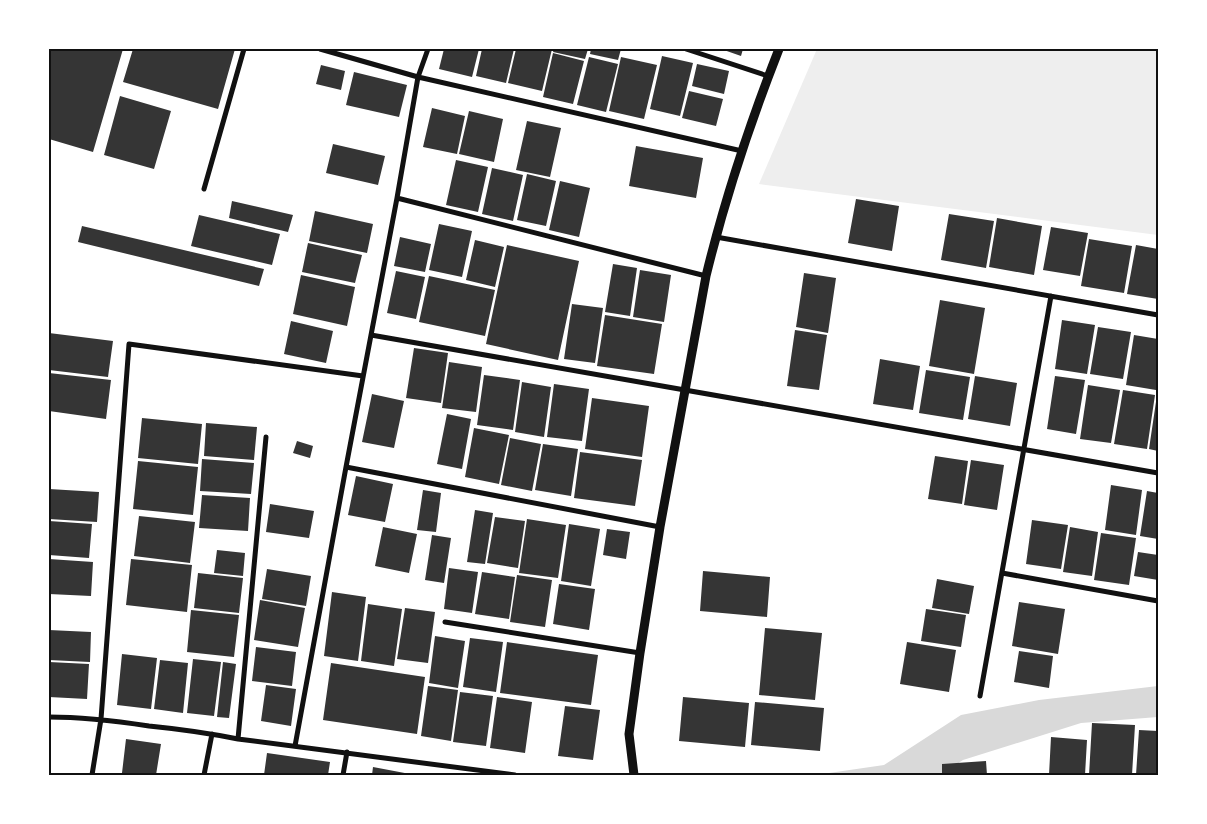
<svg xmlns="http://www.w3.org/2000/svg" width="1207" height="824" viewBox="0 0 1207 824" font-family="'Golos Text',sans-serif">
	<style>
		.green { fill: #eee }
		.water { fill: #d9d9d9 }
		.building { fill: #353535 }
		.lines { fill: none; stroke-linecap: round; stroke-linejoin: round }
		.minor { stroke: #111; stroke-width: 5 }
		.tertiary { stroke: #111; stroke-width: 9 }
		.neatline { fill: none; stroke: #111; stroke-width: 2 }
	</style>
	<rect width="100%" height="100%" fill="#fff"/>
	<!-- green -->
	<path class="green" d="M817 49H1158V235L759 184Z"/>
	<!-- water -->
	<path class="water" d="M1158 686V717L1081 723 963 760 940 775H661V774L829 773 884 765 961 715 1039 700Z"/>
	<!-- building -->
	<path class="building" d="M49 49H123L93 152 49 139Z
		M133 49H235L218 109 123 82Z
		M444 49H479L472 77 439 69Z
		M482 49H514L506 83 476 76Z
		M516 49H552L542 91 508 83Z
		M554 49H588L585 59 553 52Z
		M591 49H621L618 60 590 54Z
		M721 49H743L741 56Z
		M553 53 584 61 573 104 543 97Z
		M662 56 693 63 680 116 650 109Z
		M589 57 618 64 606 112 577 105Z
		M621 57 657 65 644 119 609 111Z
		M697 64 729 71 724 94 692 86Z
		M321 65 345 71 341 90 316 84Z
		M354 72 407 85 399 117 346 105Z
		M689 91 723 99 716 126 682 118Z
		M120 96 171 111 154 169 104 155Z
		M432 108 465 116 457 154 423 147Z
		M469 111 503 119 494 162 459 154Z
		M527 121 561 128 550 177 516 170Z
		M333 144 385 156 378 185 326 173Z
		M636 146 703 158 696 198 629 186Z
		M456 160 488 167 478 212 446 205Z
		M492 168 523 175 513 221 482 214Z
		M527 174 556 181 546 226 517 220Z
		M560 181 590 188 579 237 549 230Z
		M856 199 899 206 892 251 848 243Z
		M232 201 293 215 288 232 229 218Z
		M315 211 373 224 367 253 309 241Z
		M949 214 994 221 986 268 941 260Z
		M199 215 280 234 272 265 191 246Z
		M997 218 1042 226 1034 275 989 267Z
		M439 224 472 231 462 277 429 270Z
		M82 226 264 269 259 286 78 242Z
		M1051 227 1088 233 1080 276 1043 270Z
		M400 237 431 244 425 272 394 266Z
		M1089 239 1132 246 1124 293 1081 286Z
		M475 240 504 247 495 287 466 280Z
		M308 243 362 255 355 283 302 272Z
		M507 245 579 261 558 360 486 344Z
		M1136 245 1158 249V299L1127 294Z
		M613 264 637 268 630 316 605 312Z
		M640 270 671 275 664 322 633 317Z
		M396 271 425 277 416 319 387 313Z
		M804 273 836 278 828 333 796 327Z
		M301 275 355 287 347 326 293 314Z
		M429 276 495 290 485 336 419 322Z
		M940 300 985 308 974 374 929 366Z
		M572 304 603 308 595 363 564 359Z
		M605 315 662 324 654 374 597 366Z
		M1062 320 1095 325 1087 374 1055 369Z
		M291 321 333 331 326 363 284 354Z
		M1098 327 1131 332 1123 379 1090 374Z
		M795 330 827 335 819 390 787 386Z
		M49 333 113 341 108 377 49 370Z
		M1134 335 1158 339V376L1156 390 1126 385Z
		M414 348 448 353 441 403 406 398Z
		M880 359 920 366 913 410 873 404Z
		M449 362 482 367 476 412 442 408Z
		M926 370 970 377 963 420 919 413Z
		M49 373 111 380 106 419 49 411Z
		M484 375 520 380 513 430 477 425Z
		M975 376 1017 383 1010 426 968 419Z
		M1055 376 1085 380 1076 434 1047 429Z
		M522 382 551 387 544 437 515 432Z
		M554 384 589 389 582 441 547 437Z
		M1088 385 1120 390 1111 443 1080 439Z
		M1123 390 1155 395 1147 449 1114 444Z
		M372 394 404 401 394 448 362 442Z
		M1157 395H1158V451L1149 449Z
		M592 398 649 406 642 457 585 449Z
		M447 414 471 419 462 469 437 464Z
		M142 418 202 424 198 464 138 458Z
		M206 423 257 427 254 460 204 456Z
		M474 428 509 435 499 484 465 477Z
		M510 438 541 444 532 491 501 485Z
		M297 441 313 446 310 458 293 453Z
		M543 444 578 449 571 496 535 490Z
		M580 452 642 460 635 506 574 498Z
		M935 456 968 461 962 504 928 499Z
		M202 459 254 463 251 494 200 491Z
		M971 460 1004 465 997 510 964 505Z
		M138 461 198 467 193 515 133 509Z
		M356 476 393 484 385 522 348 515Z
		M1111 485 1142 490 1136 535 1105 530Z
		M49 489 99 492 97 522 49 519Z
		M423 490 441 493 436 532 417 530Z
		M1147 491 1158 493V539L1140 536Z
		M202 495 250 498 248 531 199 528Z
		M270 504 314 511 309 538 266 532Z
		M475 510 493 513 485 564 467 562Z
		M139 516 195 522 190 563 134 556Z
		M495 517 525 521 518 568 487 563Z
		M527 519 566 525 558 578 519 573Z
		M1032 520 1068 525 1061 569 1026 564Z
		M49 521 92 524 89 558 49 555Z
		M569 524 600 529 591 586 561 581Z
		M383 527 417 534 409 573 375 566Z
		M1070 527 1098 532 1092 576 1063 572Z
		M607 529 630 532 626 559 603 555Z
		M1101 533 1136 538 1129 585 1094 580Z
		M432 535 451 538 444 583 425 580Z
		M217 550 245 553 243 576 214 573Z
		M1138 552 1158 555V580L1134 576Z
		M49 559 93 562 91 596 49 594Z
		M131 559 192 565 187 612 126 605Z
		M449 568 478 572 472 613 444 609Z
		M267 569 311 576 306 606 262 599Z
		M703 571 770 577 767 617 700 611Z
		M482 572 515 577 509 619 475 614Z
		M198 573 243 578 239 613 194 608Z
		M517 575 552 580 545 627 510 622Z
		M937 579 974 586 969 614 932 608Z
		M559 584 595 589 589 630 553 624Z
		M332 592 366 597 358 661 324 656Z
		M260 600 305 608 298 647 254 640Z
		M1019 602 1065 609 1058 654 1012 646Z
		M368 604 402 609 394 666 361 661Z
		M405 608 435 612 428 663 397 659Z
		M926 609 966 615 961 647 921 641Z
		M191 610 239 615 234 657 187 652Z
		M765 628 822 633 815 700 759 695Z
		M49 630 91 632 90 662 49 660Z
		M435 636 465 641 458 688 429 683Z
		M470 638 503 642 496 692 463 687Z
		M507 642 598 655 591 705 500 693Z
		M907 642 956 650 949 692 900 684Z
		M256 647 296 652 292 686 252 681Z
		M1019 651 1053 656 1049 688 1014 682Z
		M122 654 157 658 151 709 117 705Z
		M193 659 221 662 214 716 187 713Z
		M160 660 188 663 183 713 154 709Z
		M49 662 89 664 87 699 49 697Z
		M223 662 236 664 229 718 217 717Z
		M331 663 425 677 417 734 323 720Z
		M266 685 296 689 291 726 261 721Z
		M428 686 458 690 451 741 421 736Z
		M460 692 493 696 486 746 453 742Z
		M497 697 532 702 525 753 490 748Z
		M683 697 749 703 745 747 679 741Z
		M755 702 824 708 820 751 751 745Z
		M565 706 600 710 593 760 558 756Z
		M1092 723 1135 725 1132 775H1089Z
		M1139 730 1158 731V775H1136Z
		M1051 737 1087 740 1085 775H1049Z
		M126 739 161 744 156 775H136L122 773Z
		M267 753 330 762 328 775H264Z
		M986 761 987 775H942V764Z
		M373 767 410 774V775H372Z"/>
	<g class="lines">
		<!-- minor -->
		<path class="minor" d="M320 49 418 77 742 151
			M686 49 768 76
			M204 189 244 49
			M397 198 706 276
			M716 237 1158 315
			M371 335 1158 473
			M346 467 660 527
			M1002 573 1158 601
			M445 622 640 653
			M980 696 1051 296
			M49 717C83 717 116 721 149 726 179 729 208 733 238 739L515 775
			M238 739 266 437
			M295 746 346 467 397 198 418 77 428 49
			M92 775 101 719 129 344 363 376
			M204 775 212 734
			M343 775 347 752"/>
		<!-- tertiary -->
		<path class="tertiary" d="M634 775 629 734 640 653 660 527 706 276C725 198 750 123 779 49"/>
	</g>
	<!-- border -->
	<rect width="1207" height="824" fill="none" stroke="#ffffff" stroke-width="100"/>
	<rect x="50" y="50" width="1107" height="724" class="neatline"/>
</svg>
